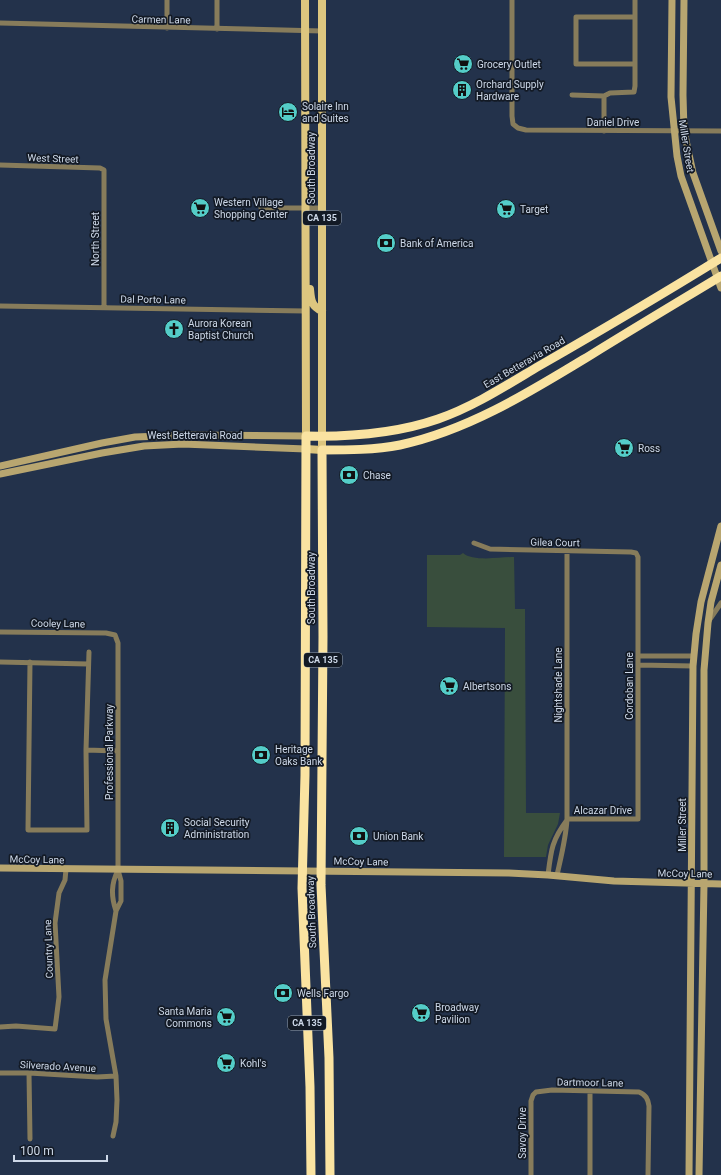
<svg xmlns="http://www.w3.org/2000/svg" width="721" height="1175" viewBox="0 0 721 1175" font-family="Roboto,sans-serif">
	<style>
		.park { fill: #394e3d }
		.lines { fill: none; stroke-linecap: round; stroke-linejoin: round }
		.street { stroke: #877c5b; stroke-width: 5 }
		.secondary { stroke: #b8a670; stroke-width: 7 }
		.primary { stroke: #ddc67f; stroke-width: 8 }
		.highway { stroke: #fae3a1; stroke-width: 9 }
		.labels { text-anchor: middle; stroke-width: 3.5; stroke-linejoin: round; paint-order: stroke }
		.shield { fill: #131a25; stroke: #959fae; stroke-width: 1 }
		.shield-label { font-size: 9px; font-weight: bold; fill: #cdd8e8 }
		.street-label { font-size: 10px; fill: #cdd8e8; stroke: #131a25 }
		.poi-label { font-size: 10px; fill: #cdd8e8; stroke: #131a25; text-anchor: start }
	</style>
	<rect width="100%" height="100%" fill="#23324b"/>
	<!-- park -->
	<path class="park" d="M463 553C473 562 501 557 514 557L515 609H525L526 813H560L558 824 548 845 546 857H504L505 628 427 627V555H460Z"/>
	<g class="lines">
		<!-- street -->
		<path class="street" d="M217 0V29
			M512 0V116L513 124 518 128 526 130 721 131
			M635 17H576V64H635
			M0 23 322 31
			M167 28V0
			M572 95 604 96 610 93 634 92 635 86V0
			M604 131V96
			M0 165 100 168 104 170V307
			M261 208H322
			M0 306 306 311
			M474 543 490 549 631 552 636 553 638 557V819H567
			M708 622 721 603
			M0 632 106 633 115 635 118 643V870L121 881V901L116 911 105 980 106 1019 116 1076 117 1100 116 1122 113 1136
			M89 652 86 750 118 751
			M638 656H694
			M0 662 88 664
			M30 662 28 830H87L86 750
			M638 665 693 666
			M548 875C551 850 552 840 567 820
			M557 875C561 857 566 838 567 819V551
			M116 911C111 896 111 884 118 870
			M0 1027 16 1026 55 1029 59 997 55 923 59 893 65 880 66 869
			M0 1073H29L97 1077 116 1076
			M29 1073 30 1139
			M531 1175V1101L533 1095 536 1092 552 1090 639 1092C646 1095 648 1099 649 1106L648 1175
			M590 1175V1091"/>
		<!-- secondary -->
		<path class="secondary" d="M672 0 671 97 677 156 681 176 721 288
			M684 0 683 95 684 131 693 173 721 251
			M0 466 102 443 135 437 188 435 306 436
			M0 474 102 453 144 446 183 444 306 449
			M0 868 509 873 548 875 614 881 721 884
			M689 1175 693 666 696 634 701 602 721 526
			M699 1175 704 884V670L708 623 711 602 721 565"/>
		<!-- primary -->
		<path class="primary" d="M305 0 306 436
			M310 289C311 300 311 306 322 311
			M306 449 322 450V0"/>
		<!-- highway -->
		<path class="highway" d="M311 1175 310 1087 302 888 305 775 306 436C351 437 395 434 438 419 473 407 507 385 539 366 600 331 661 295 721 258
			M330 1175 329 1058 321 885 323 637 322 450C347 450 375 450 400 445 470 430 533 390 594 353 636 327 678 302 721 276"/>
	</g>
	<!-- icons -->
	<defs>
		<g id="supermarket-disc" transform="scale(1)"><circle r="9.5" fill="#54cdc8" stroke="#131a25"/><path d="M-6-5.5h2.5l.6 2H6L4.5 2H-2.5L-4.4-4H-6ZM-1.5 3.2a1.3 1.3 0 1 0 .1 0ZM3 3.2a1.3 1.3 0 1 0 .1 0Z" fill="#111"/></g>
		<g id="building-disc" transform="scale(1)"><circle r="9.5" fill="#54cdc8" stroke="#131a25"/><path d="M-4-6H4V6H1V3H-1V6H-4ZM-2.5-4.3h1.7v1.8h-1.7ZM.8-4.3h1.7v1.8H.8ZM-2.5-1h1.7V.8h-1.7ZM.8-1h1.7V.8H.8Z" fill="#111"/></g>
		<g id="hotel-disc" transform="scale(1)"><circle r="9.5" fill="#54cdc8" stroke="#131a25"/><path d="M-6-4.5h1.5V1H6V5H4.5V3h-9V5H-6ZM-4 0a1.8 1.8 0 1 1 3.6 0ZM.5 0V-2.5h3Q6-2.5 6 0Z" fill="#111"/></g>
		<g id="bank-disc" transform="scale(1)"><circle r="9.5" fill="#54cdc8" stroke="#131a25"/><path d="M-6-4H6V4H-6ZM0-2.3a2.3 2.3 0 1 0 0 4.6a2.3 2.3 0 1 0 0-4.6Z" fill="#111"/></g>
		<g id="church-disc" transform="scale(1)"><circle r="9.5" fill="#54cdc8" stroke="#131a25"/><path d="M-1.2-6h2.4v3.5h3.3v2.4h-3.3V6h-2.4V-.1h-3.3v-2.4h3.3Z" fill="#111"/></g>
	</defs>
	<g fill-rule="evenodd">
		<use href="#supermarket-disc" x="463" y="64"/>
		<use href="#building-disc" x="462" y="90"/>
		<use href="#hotel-disc" x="288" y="112"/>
		<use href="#supermarket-disc" x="200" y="208"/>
		<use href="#supermarket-disc" x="506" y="209"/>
		<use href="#bank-disc" x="386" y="243"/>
		<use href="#church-disc" x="174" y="329"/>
		<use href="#supermarket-disc" x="624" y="448"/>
		<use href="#bank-disc" x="349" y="475"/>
		<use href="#supermarket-disc" x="449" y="686"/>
		<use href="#bank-disc" x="261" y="755"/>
		<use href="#building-disc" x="170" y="828"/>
		<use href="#bank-disc" x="359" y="836"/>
		<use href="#bank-disc" x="283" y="993"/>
		<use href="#supermarket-disc" x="421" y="1013"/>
		<use href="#supermarket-disc" x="226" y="1017"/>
		<use href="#supermarket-disc" x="226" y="1063"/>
	</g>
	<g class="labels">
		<!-- shield labels -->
		<g class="shield">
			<rect x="303" y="211" width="38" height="14" rx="3"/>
			<rect x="304" y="653" width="38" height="14" rx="3"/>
			<rect x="288" y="1016" width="38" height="14" rx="3"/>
		</g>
		<g class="shield-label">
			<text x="322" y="221">CA 135</text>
			<text x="323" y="663">CA 135</text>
			<text x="307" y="1026">CA 135</text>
		</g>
		<!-- street labels -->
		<g class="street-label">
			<text transform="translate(161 19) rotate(1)" y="4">Carmen Lane</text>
			<text x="613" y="126">Daniel Drive</text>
			<text transform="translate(687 146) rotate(81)" y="4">Miller Street</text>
			<text transform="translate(53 158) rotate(2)" y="4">West Street</text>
			<text transform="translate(311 168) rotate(-90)" y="4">South Broadway</text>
			<text transform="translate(95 239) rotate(-90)" y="4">North Street</text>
			<text transform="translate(153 299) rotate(1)" y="4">Dal Porto Lane</text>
			<text transform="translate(524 362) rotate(-30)" y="4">East Betteravia Road</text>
			<text x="195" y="439">West Betteravia Road</text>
			<text transform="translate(555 542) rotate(1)" y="4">Gilea Court</text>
			<text transform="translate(311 588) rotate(-90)" y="4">South Broadway</text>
			<text transform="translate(58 623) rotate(1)" y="4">Cooley Lane</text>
			<text transform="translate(558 685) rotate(-90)" y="4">Nightshade Lane</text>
			<text transform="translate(629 686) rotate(-90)" y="4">Cordoban Lane</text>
			<text transform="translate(109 752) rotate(-90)" y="4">Professional Parkway</text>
			<text x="603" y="814">Alcazar Drive</text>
			<text transform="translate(682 825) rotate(-90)" y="4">Miller Street</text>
			<text transform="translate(37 859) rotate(1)" y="4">McCoy Lane</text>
			<text transform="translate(361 861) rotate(1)" y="4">McCoy Lane</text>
			<text transform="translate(685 873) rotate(1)" y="4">McCoy Lane</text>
			<text transform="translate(311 912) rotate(-92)" y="4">South Broadway</text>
			<text transform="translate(48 949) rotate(-92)" y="4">Country Lane</text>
			<text transform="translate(58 1066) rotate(3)" y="4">Silverado Avenue</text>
			<text transform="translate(590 1082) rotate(1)" y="4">Dartmoor Lane</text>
			<text transform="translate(522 1133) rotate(-90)" y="4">Savoy Drive</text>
		</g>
		<!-- poi labels -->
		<g class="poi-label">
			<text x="477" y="68">Grocery Outlet</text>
			<text x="476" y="88">Orchard Supply<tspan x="476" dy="12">Hardware</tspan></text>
			<text x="302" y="110">Solaire Inn<tspan x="302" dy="12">and Suites</tspan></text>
			<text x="214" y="206">Western Village<tspan x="214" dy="12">Shopping Center</tspan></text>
			<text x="520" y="213">Target</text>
			<text x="400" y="247">Bank of America</text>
			<text x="188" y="327">Aurora Korean<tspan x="188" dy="12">Baptist Church</tspan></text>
			<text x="638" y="452">Ross</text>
			<text x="363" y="479">Chase</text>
			<text x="463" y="690">Albertsons</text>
			<text x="275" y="753">Heritage<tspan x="275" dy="12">Oaks Bank</tspan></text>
			<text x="184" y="826">Social Security<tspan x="184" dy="12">Administration</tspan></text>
			<text x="373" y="840">Union Bank</text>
			<text x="297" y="997">Wells Fargo</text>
			<text x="435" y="1011">Broadway<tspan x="435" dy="12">Pavilion</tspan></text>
			<text x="212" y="1015" text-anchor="end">Santa Maria<tspan x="212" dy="12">Commons</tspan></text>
			<text x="240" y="1067">Kohl's</text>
		</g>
	</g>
	<!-- scale -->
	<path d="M14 1155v6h93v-6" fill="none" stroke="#cdd8e8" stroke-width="2"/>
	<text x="20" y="1155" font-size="12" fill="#cdd8e8" stroke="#131a25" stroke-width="3" paint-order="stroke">100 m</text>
</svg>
